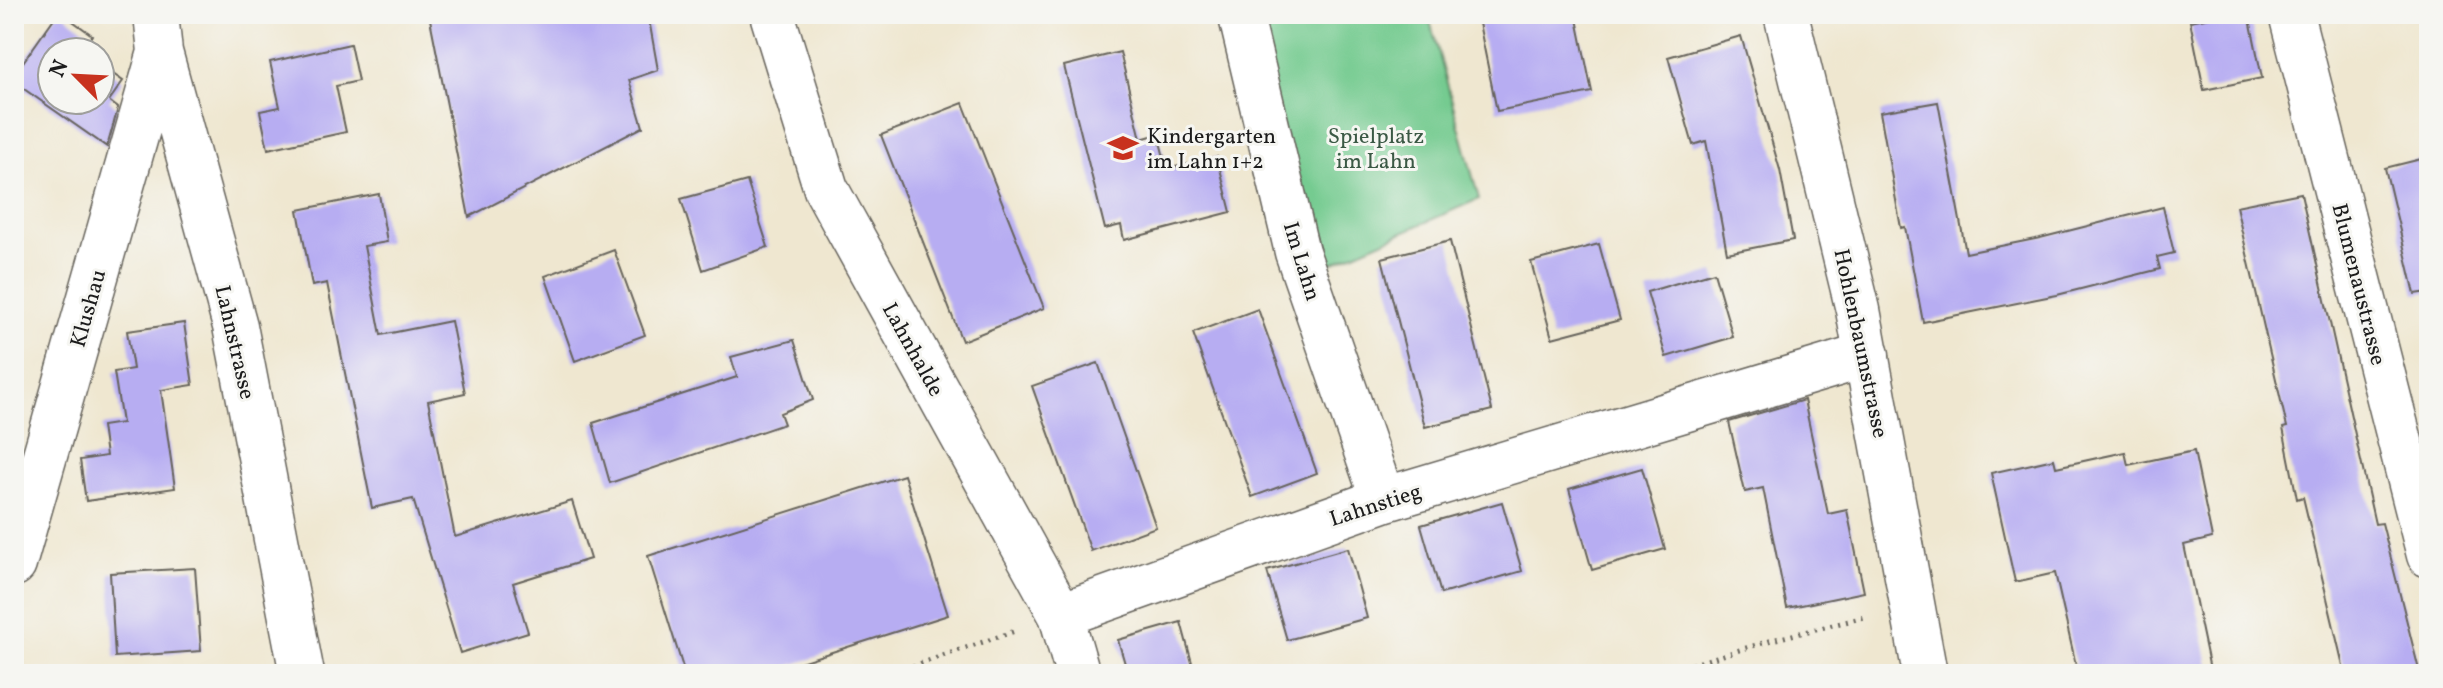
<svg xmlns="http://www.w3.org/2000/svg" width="2443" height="688" viewBox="0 0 2443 688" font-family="Vollkorn,serif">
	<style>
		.green { fill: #74cb90; stroke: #487456; stroke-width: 2 }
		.building { fill: #b7adf2 }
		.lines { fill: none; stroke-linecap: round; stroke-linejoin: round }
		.street-casing { stroke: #66635b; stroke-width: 47 }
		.secondary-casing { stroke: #66635b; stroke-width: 47 }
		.path { stroke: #66635b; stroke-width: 5; stroke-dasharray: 2 6; stroke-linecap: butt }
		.street { stroke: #fff; stroke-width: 44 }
		.secondary { stroke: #fff; stroke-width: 44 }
		.labels { text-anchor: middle; stroke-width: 6; stroke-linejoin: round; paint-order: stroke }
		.poi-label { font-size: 22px; fill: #1c1c1c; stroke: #f6f6f2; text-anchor: start }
		.park-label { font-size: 22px; fill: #3b5945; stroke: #f6f6f2 }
		.street-label { font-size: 22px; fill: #1c1c1c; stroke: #f6f6f2 }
	</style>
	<rect width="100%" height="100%" fill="#f6f6f2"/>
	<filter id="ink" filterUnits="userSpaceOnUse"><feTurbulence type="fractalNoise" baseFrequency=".0125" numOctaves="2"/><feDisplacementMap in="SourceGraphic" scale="16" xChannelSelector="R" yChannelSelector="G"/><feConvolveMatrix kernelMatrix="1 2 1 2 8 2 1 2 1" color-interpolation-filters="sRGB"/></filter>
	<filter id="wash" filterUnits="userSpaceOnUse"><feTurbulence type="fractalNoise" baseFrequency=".006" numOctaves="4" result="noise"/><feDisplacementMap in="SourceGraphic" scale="32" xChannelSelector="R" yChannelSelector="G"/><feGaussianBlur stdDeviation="1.8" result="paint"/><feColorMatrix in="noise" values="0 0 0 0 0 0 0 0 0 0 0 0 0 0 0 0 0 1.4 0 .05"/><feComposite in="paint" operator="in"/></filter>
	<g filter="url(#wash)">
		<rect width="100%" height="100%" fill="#efe7d0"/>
		<!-- green -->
		<path class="green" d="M1253 14H1428L1479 199 1318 269Z"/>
		<g id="blocks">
			<!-- building -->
			<path class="building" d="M57 14H63L92 35 82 52H52V100H100V65L123 81 109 101 118 108 107 147 14 82V75Z
				M429 14H648L658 70 629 80 643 127 469 217Z
				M1522 14H1576L1592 92 1497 111 1479 23Z
				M2225 14H2249L2262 78 2204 90 2190 21Z
				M1741 36 1780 170 1793 240 1727 253 1706 141 1693 145 1668 57Z
				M350 44 358 81 336 86 346 132 268 149 260 111 280 107 270 62Z
				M1120 52 1141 139 1158 134 1167 169 1217 157 1231 212 1124 240 1121 225 1105 229 1064 66Z
				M1938 102 1966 253 2040 238 2163 207 2174 253 2157 257 2160 269 2057 295 1923 322 1905 227 1901 228 1880 112Z
				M963 103 1044 308 962 341 881 135Z
				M2429 157V292L2415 294 2385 168Z
				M747 181 768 247 703 270 681 199Z
				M2301 193 2375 524 2382 523 2420 674H2345L2303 497 2297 499 2283 428 2287 427 2236 206Z
				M379 194 387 242 364 246 381 335 451 321 465 393 428 401 455 537 572 501 590 559 513 583 528 632 460 653 413 499 372 508 327 283 312 286 298 210Z
				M1450 241 1492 410 1425 427 1382 258Z
				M1599 244 1620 320 1552 338 1531 262Z
				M614 250 645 335 575 361 545 276Z
				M1714 272 1733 337 1666 357 1647 292Z
				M1258 309 1317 473 1252 497 1193 333Z
				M184 323 193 385 161 390 175 488 86 501 80 460 106 456 102 426 122 423 114 372 133 369 127 331Z
				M794 340 813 400 780 413 784 424 610 483 593 423 737 377 731 357Z
				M1098 363 1156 527 1091 551 1032 386Z
				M1804 400 1828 514 1847 510 1864 592 1787 608 1763 488 1745 492 1729 422Z
				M2194 451 2212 538 2184 545 2211 674H2078L2055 573 2015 582 1991 473 2054 459 2056 467 2125 452 2128 465Z
				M1642 468 1665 549 1592 570 1569 489Z
				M904 475 948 615 763 674H685L648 556Z
				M1502 502 1522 571 1441 594 1421 525Z
				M1348 548 1367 618 1287 640 1267 571Z
				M195 568 201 651 115 657 110 573Z
				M1181 622 1195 674H1128L1118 640Z"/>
		</g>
	</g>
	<g filter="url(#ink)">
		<use href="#blocks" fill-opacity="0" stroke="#66635b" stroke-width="2"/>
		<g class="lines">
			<!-- street casing -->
			<g class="street-casing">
				<path id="street" d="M156 14 160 52 235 326 302 674
					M772 14 826 189 1061 615 1078 674
					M2291 14 2429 555
					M1241 17 1297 252 1383 500
					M14 564 160 52
					M1061 615 1383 500 1867 355"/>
			</g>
			<!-- secondary casing -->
			<g class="secondary-casing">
				<path id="secondary" d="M1786 14 1858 310 1925 674"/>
			</g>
			<!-- path -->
			<path class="path" d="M890 674 1018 630
				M1670 674 1680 668 1776 639 1869 616"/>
			<!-- street -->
			<use href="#street" class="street"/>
			<!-- secondary -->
			<use href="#secondary" class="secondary"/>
		</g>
	</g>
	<!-- icons -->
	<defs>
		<g id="school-bare" transform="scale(2.4)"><path d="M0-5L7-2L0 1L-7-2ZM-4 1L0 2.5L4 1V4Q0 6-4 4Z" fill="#c8321e" stroke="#f6f6f2" stroke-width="2.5" paint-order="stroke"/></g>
	</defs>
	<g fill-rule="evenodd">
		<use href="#school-bare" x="1123" y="148"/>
	</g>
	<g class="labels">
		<!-- poi labels -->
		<g class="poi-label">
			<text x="1147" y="143">Kindergarten<tspan x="1147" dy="25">im Lahn 1+2</tspan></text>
		</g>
		<!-- park labels -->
		<g class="park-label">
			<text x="1376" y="143">Spielplatz<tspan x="1376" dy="25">im Lahn</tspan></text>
		</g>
		<!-- street labels -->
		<g class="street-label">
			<text transform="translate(1303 261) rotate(73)" y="8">Im Lahn</text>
			<text transform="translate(2360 284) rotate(76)" y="8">Blumenaustrasse</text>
			<text transform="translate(87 308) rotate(-74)" y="8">Klushau</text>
			<text transform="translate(236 342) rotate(77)" y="8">Lahnstrasse</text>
			<text transform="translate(1862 343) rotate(78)" y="8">Hohlenbaumstrasse</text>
			<text transform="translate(914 349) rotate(61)" y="8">Lahnhalde</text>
			<text transform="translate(1375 504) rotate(-18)" y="8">Lahnstieg</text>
		</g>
	</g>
	<!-- margin -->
	<rect width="2443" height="688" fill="none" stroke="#f6f6f2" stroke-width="48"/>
	<!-- north arrow -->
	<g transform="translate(76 76) rotate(294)"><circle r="38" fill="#f6f6f2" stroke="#9f9f9c" stroke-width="2"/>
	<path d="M0-6L14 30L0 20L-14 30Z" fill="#c8321e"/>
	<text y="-12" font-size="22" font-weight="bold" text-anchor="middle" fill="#1c1c1c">N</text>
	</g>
</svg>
